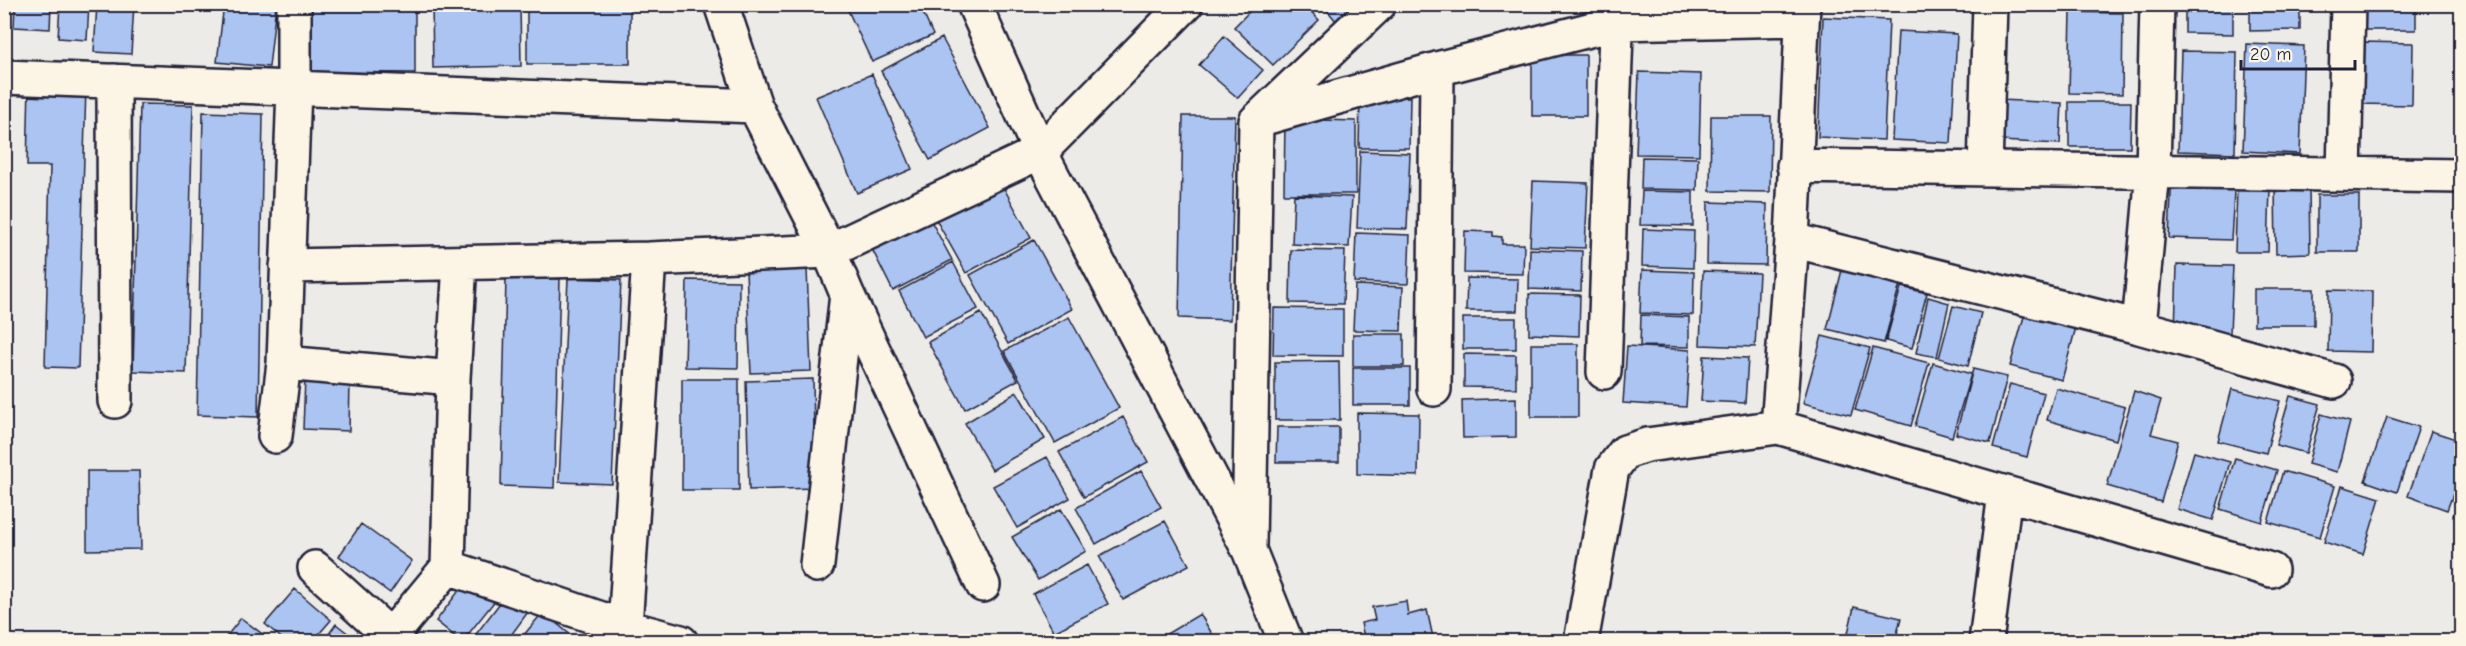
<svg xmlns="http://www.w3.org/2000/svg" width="2466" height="646" viewBox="0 0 2466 646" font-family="'Comic Neue',sans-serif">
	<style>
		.building { fill: #abc4f1; stroke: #22223b; stroke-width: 1.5 }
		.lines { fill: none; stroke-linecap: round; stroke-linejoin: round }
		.minor-casing { stroke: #22223b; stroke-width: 38 }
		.minor { stroke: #fcf5e5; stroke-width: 33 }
	</style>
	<rect width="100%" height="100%" fill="#ecebe7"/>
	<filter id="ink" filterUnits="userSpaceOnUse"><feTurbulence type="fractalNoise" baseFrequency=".0167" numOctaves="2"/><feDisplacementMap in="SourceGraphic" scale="12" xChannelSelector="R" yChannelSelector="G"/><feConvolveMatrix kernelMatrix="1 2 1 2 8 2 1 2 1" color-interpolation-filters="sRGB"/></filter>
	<g filter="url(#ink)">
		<!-- building -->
		<path class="building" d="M15 4H51L50 29 14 27Z
			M60 4H89L87 40 58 38Z
			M97 4H134L131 54 94 52Z
			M224 4H276L269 67 217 62Z
			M310 4H415V73L310 72Z
			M432 4H520L521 66 433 68Z
			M527 4H630V64H527Z
			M755 4H775L758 12Z
			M845 4H919L933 35 872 62Z
			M1257 4H1304L1319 20 1273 65 1234 27Z
			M1322 4H1355L1336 21Z
			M2185 4H2233V34L2185 33Z
			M2250 4H2300V30L2250 31Z
			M2365 4H2416V30H2365Z
			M2071 12 2123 13 2122 94 2069 93Z
			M1823 17 1889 20 1884 140 1818 137Z
			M1898 31 1957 34 1951 143 1892 140Z
			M1224 36 1263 70 1238 98 1199 65Z
			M942 38 990 128 930 160 881 71Z
			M2361 42 2413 43 2412 105 2359 104Z
			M2247 44 2304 46 2300 154 2243 151Z
			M2181 51 2237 52 2235 153 2178 151Z
			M1532 55H1586V116H1532Z
			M1639 72 1701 74 1699 155 1636 154Z
			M872 74 912 169 857 193 816 97Z
			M29 84 86 86 78 368 45 367 50 166H27Z
			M1360 96 1410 97 1409 148H1359Z
			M2001 100 2062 103 2060 144 1999 141Z
			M2069 102H2131L2130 147H2069Z
			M140 104 193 105 186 373 133 371Z
			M203 112 263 114 258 417 197 415Z
			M1183 116H1235L1230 320 1179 318Z
			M1711 116H1771L1770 192 1710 191Z
			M1285 119 1356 121V194H1284Z
			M1360 151 1410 153 1407 229 1357 228Z
			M1642 157 1698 158 1697 190 1641 189Z
			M2172 172 2235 175 2231 240 2169 238Z
			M1000 181 1031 238 966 273 934 216Z
			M1533 181 1588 183 1585 248 1530 246Z
			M2237 187 2270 188 2268 252H2235Z
			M2275 187H2309L2310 253 2276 254Z
			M1642 191 1693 192V226L1640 225Z
			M1294 195 1352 197 1349 247 1292 244Z
			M2317 195H2359V252H2317Z
			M1708 202 1767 204 1766 265 1707 264Z
			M930 219 952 260 893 291 872 249Z
			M1643 229 1694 231 1693 268 1642 266Z
			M1465 231 1493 232V236L1502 237V244H1524L1523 274 1464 273Z
			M1356 233 1410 235 1408 284 1354 282Z
			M1034 240 1072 309 1008 344 970 275Z
			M1530 249 1582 251 1581 291 1529 289Z
			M1291 250 1345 251 1343 304 1290 303Z
			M953 262 978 309 923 337 899 291Z
			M2177 265 2233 266 2230 333 2175 332Z
			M1843 266 1901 280 1884 343 1827 329Z
			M807 269 811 371 751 373 746 272Z
			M1642 270 1694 272 1693 315 1640 313Z
			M1703 271 1759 273 1755 347 1700 345Z
			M506 278 560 279 554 488 501 486Z
			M568 278 621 280 612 484 559 482Z
			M1467 278 1518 279 1517 311H1466Z
			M687 280 739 281 738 368 685 367Z
			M1355 285 1403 287 1401 331 1353 330Z
			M1901 287 1927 293 1912 348 1886 341Z
			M2254 289H2314V325H2254Z
			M2329 290 2372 291 2371 352 2328 351Z
			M1529 294 1580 295 1579 336 1529 334Z
			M1928 297 1949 303 1937 357 1916 353Z
			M1953 306 1981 313 1968 366 1939 358Z
			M1274 308 1343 309V356L1273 355Z
			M981 313 1018 380 965 409 928 342Z
			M2025 313 2076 327 2062 380 2010 366Z
			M1641 315 1689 317V347L1640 346Z
			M1069 317 1119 408 1055 443 1004 351Z
			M1463 318H1516V349H1463Z
			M1353 334H1404V366H1353Z
			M1822 336 1870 348 1851 415 1803 403Z
			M1531 344H1578V417H1531Z
			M1627 346 1690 350 1686 407 1623 403Z
			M1873 348 1929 363 1911 426 1855 410Z
			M1464 354 1516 355V388L1464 387Z
			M1704 356 1748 358 1745 403 1701 401Z
			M1339 361 1340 420H1275V362Z
			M1933 363 1971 374 1952 437 1915 426Z
			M1353 368H1410V405H1353Z
			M1973 369 2007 377 1990 443 1956 434Z
			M305 378 350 380 349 431 303 429Z
			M682 379H739V490H682Z
			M813 379 815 488 749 490 746 381Z
			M2010 384 2044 393 2027 457 1993 448Z
			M2056 388 2125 407 2116 440 2047 420Z
			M2232 389 2280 401 2266 453 2218 441Z
			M2134 391 2161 400 2151 434 2178 441 2161 502 2107 486Z
			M1017 392 1045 439 992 470 965 423Z
			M2290 396 2320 404 2306 453 2276 445Z
			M1516 398V437L1463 438 1462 400Z
			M1357 413 1419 414 1418 476 1357 474Z
			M2321 414 2350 422 2337 472 2308 464Z
			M1123 417 1148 462 1084 497 1059 452Z
			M2387 417 2419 427 2397 492 2365 481Z
			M1277 427H1339V462H1276Z
			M2431 431 2462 441V470L2447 510 2408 496Z
			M2194 452 2230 462 2213 520 2177 509Z
			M1047 457 1070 498 1017 528 993 486Z
			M2235 458 2277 470 2262 522 2220 509Z
			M87 471H139L141 549 87 550Z
			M1141 471 1161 507 1096 544 1076 508Z
			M2283 471 2335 486 2320 537 2268 522Z
			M2342 486 2380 498 2363 554 2324 542Z
			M2462 490V519L2453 516Z
			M1061 509 1086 551 1038 580 1012 537Z
			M1165 521 1189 565 1123 600 1099 556Z
			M361 524 412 561 390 593 339 556Z
			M1087 565 1108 604 1054 632 1033 594Z
			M470 576 498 597 462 642 436 621Z
			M295 589 331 620 312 642H286L265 624Z
			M506 595 528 612 506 642H470Z
			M1406 601 1408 615 1427 610 1434 642H1365L1361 623 1375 620 1372 607Z
			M1854 607 1901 618 1895 642H1846Z
			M543 612 573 637 570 642H518Z
			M1200 614 1217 642H1153Z
			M241 618 273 642H222Z
			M336 624 359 642H323Z"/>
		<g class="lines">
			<!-- minor casing -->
			<g class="minor-casing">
				<path id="minor" d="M721 4 755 106 829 251 847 294 983 585
					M974 4 1040 152 1249 550 1286 642
					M4 77 755 106
					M114 81 115 401
					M1261 119 1437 69 1616 23 1802 19
					M1794 166 2462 176
					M1985 169 1990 4
					M2344 174 2348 4
					M1792 240 2139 327 2334 381
					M287 266 649 259 829 251 1040 152 1186 4
					M2139 327 2153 171 2157 4
					M284 363 453 378
					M1604 372 1617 4
					M1434 389 1437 69
					M1778 427 1792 240 1803 4
					M275 436 284 363 294 88V4
					M1249 546 1256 121 1379 4
					M817 565 847 294
					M448 567 625 627 681 642
					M315 568 397 642
					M625 627 649 259
					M386 642 448 567 453 378 460 263
					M1581 642 1612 469 1625 452 1647 445 1778 427 2271 570
					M1986 642 2005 493"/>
			</g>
			<!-- minor -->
			<use href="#minor" class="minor"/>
		</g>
	</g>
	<!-- margin -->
	<rect width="2466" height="646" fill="none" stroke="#fcf5e5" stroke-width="24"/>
	<rect x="12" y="12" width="2442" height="622" fill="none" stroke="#22223b" stroke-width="2" filter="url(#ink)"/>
	<!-- scale -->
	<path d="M2241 60v9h114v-9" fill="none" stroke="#22223b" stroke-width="3"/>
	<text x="2250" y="60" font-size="18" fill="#22223b" stroke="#fcf5e5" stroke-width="4.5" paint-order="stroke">20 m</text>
</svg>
